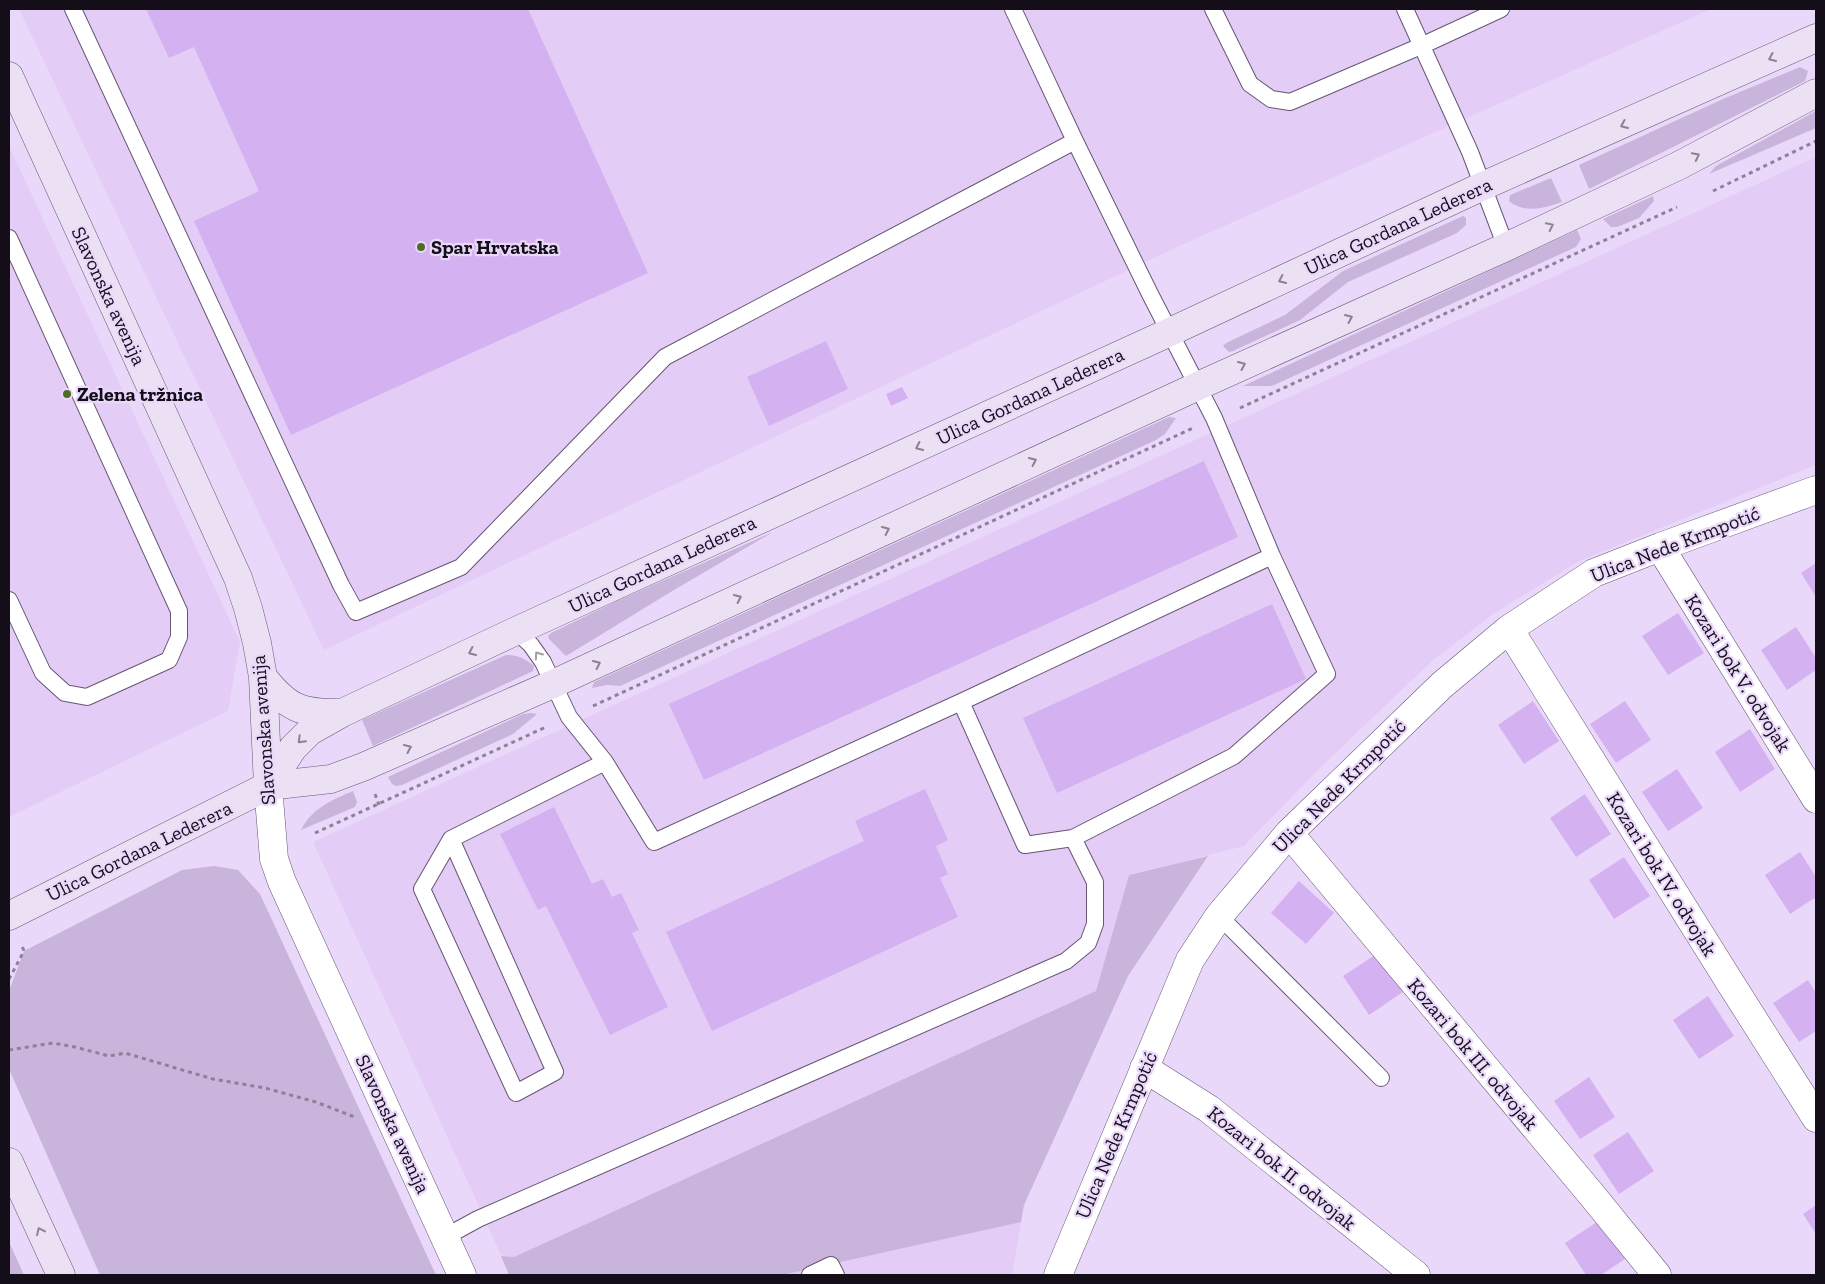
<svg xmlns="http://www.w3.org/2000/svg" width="1825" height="1284" viewBox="0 0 1825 1284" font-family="'Zilla Slab',serif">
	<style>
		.built { fill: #e3cdf6 }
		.green { fill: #c9b4db }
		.building { fill: #d4b1f0 }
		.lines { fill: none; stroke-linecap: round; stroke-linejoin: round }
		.lane-casing { stroke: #665673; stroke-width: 18 }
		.street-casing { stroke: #665673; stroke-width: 29 }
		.secondary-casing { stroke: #665673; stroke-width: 29 }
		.path { stroke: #8d8098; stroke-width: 3; stroke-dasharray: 4 4; stroke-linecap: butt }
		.lane { stroke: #fff; stroke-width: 16 }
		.street { stroke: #fff; stroke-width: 28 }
		.secondary { stroke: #ebe0f4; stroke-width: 28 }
		.oneway { stroke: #8a8291 }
		.oneway2 { stroke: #a19fa3 }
		.poi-dot { fill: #4e6d23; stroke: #ead8fa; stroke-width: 2 }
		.labels { text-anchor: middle; stroke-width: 4.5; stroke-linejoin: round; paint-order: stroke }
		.street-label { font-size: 20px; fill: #140e19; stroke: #ead8fa }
		.poi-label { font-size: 20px; font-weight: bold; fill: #140e19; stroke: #ead8fa; text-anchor: start }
	</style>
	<rect width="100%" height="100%" fill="#ead8fa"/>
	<!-- built -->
	<path class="built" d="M19 9H1711L1175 248 324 650Z
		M9 146 240 642 228 711 9 817Z
		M1816 157V465L1579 561 1493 614 1432 661 1319 769 1244 846 1129 875 1096 991 514 1257 501 1255 313 842Z
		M1021 1222 1012 1275H782Z"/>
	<!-- green -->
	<path class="green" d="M1800 67 1808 71 1805 81 1589 189 1579 165 1723 99Z
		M1816 111V128L1709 174 1716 166Z
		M1551 178 1562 202C1545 208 1524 214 1509 201L1510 195Z
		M1653 196 1654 201 1639 218 1617 227H1611L1603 219Z
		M1463 216 1466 218V225L1457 233 1348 282 1300 320 1233 351 1229 352 1223 346 1226 343 1285 315 1343 271Z
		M1577 230 1581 239 1576 247 1272 386H1243Z
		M1169 417 1176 418 1165 434 1156 440 620 686 607 685 592 688 594 682Z
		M773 532 674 590 566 656 549 639 548 636 551 633 617 601Z
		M506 655C518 655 524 658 534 666L533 671 373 746 362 720Z
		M531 713 537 714 513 734 402 785 396 786 392 784 388 777 523 714Z
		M353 791 357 802 355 807 301 830C312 808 332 800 353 791Z
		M1208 856 1128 976 1024 1205 1021 1222 782 1275H509L501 1256 514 1257 1096 991 1129 875Z
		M214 866 238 870 260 894 436 1275H100L9 1069V991L24 951 182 870Z
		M9 1242 24 1275H9Z"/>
	<!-- building -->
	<path class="building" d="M146 9H528L648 273 291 435 194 221 259 191 194 47 169 58Z
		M826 341 848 389 769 426 747 377Z
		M902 387 908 398 891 406 886 394Z
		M1204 461 1238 537 704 780 669 704Z
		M1816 563V597L1801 573Z
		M1272 604 1306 679 1057 793 1023 718Z
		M1678 613 1704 653 1668 675 1642 636Z
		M1796 627 1816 658V670L1787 690 1761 650Z
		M1533 701 1559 741 1524 764 1498 725Z
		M1625 701 1651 740 1616 763 1590 724Z
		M1750 729 1775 769 1740 792 1715 752Z
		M1677 769 1703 808 1668 831 1642 792Z
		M925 789 948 840 936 846 948 874 940 878 958 917 712 1031 666 932 864 841 855 821Z
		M1585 794 1611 834 1576 857 1550 818Z
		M554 807 592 884 603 879 612 897 621 893 639 930 632 933 668 1007 610 1035 546 906 538 910 500 834Z
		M1800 852 1816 877V897L1790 914 1765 875Z
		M1624 857 1650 896 1614 919 1589 880Z
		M1299 881 1334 913 1306 944 1271 913Z
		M1378 953 1403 992 1369 1015 1343 976Z
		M1808 980 1816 993V1031L1799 1042 1773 1003Z
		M1708 996 1734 1036 1699 1059 1673 1020Z
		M1589 1077 1615 1117 1580 1139 1554 1101Z
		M1628 1132 1654 1171 1619 1194 1593 1155Z
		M1816 1205V1234L1803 1214Z
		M1600 1220 1625 1259 1601 1275H1586L1565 1243Z"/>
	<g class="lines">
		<!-- lane casing -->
		<g class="lane-casing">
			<path id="lane" d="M73 9 341 585 356 612 461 567 665 357 1075 141
				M1213 9 1250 84 1271 99 1290 102 1421 46 1501 9
				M1405 9 1470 152 1506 247
				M9 238 179 611V637L169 660 87 697 65 693 43 673 9 600
				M516 631 531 645 543 662 569 717 605 762 654 842 961 702 1272 556
				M961 702 1025 845 1073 838 1234 756 1327 674 1272 556 1214 418 1150 294 1075 141 1013 9
				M451 839 555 1072 516 1093 422 889 451 839 605 762
				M1219 916 1381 1078
				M445 1237 478 1219 1066 961 1088 943 1095 924V882L1073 838
				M810 1275 831 1265 836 1275"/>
		</g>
		<!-- street casing -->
		<g class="street-casing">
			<path id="street" d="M1660 547 1816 799
				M1509 629 1731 984 1816 1118
				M268 786 274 859 282 882 462 1275
				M1289 833 1591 1194 1657 1275
				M1144 1068 1209 1109 1416 1275
				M1058 1275 1190 960 1219 916 1289 833 1442 685 1509 629 1594 573 1660 547 1816 490"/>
		</g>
		<!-- secondary casing -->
		<g class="secondary-casing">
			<path id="secondary" d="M9 76 238 578 248 608 257 643 263 677 268 786
				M263 677C288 709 302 714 342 713
				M268 786 293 748 310 731 342 713 516 631 1170 332 1483 186 1816 38
				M9 916 268 786 331 779 363 767 553 684 1198 386 1506 247 1678 166 1816 93
				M9 1162 61 1275"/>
		</g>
		<!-- path -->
		<path class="path" d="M1713 191 1816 141
			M1240 408 1677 207
			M593 706 1193 428
			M375 794 379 805
			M315 833 546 727
			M9 979 24 951 22 946
			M9 1050 53 1043 75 1047 109 1056 125 1053 213 1079 265 1088 316 1102 357 1118"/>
		<!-- lane -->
		<use href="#lane" class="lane"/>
		<!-- street -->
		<use href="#street" class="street"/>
		<!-- secondary -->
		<use href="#secondary" class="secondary"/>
	</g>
	<!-- one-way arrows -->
	<defs><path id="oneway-chevron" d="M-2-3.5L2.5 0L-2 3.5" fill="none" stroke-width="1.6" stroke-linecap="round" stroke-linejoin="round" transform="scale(1.25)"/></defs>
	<g class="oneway">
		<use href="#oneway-chevron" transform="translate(1772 58) rotate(156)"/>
		<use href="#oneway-chevron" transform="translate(1624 125) rotate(156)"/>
		<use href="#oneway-chevron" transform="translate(1696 156) rotate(-27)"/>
		<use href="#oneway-chevron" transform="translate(1550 226) rotate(-26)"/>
		<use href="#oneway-chevron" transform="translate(1282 280) rotate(155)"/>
		<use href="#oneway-chevron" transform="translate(1349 318) rotate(-24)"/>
		<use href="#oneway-chevron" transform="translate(1242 365) rotate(-24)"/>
		<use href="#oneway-chevron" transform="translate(919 447) rotate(155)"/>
		<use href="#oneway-chevron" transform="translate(1033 461) rotate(-25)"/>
		<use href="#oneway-chevron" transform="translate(886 530) rotate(-25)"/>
		<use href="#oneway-chevron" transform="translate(738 598) rotate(-25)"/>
		<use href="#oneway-chevron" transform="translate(472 652) rotate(155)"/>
		<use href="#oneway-chevron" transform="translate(597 664) rotate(-25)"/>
		<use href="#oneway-chevron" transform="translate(301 740) rotate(135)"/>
		<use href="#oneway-chevron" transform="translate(408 748) rotate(-24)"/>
		<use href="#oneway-chevron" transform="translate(40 1231) rotate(-115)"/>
	</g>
	<use class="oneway2" href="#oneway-chevron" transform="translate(538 655) rotate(-125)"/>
	<!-- markers -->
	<g class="poi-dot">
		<circle cx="421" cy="247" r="5"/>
		<circle cx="67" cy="394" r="5"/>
	</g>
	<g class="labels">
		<!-- street labels -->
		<g class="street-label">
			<text transform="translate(1398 226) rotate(-25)" y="7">Ulica Gordana Lederera</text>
			<text transform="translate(109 296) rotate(65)" y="7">Slavonska avenija</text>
			<text transform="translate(1030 396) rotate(-25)" y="7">Ulica Gordana Lederera</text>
			<text transform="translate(1675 544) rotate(-21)" y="7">Ulica Nede Krmpotić</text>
			<text transform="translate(662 564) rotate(-25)" y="7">Ulica Gordana Lederera</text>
			<text transform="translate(1738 673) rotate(58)" y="7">Kozari bok V. odvojak</text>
			<text transform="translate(263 730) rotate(-94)" y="7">Slavonska avenija</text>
			<text transform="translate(1339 786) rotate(-45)" y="7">Ulica Nede Krmpotić</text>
			<text transform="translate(139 851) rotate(-26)" y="7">Ulica Gordana Lederera</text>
			<text transform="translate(1662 874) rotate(58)" y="7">Kozari bok IV. odvojak</text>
			<text transform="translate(1473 1054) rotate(50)" y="7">Kozari bok III. odvojak</text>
			<text transform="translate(393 1124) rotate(65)" y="7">Slavonska avenija</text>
			<text transform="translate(1116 1135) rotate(-67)" y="7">Ulica Nede Krmpotić</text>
			<text transform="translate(1282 1168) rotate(39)" y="7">Kozari bok II. odvojak</text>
		</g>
		<!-- poi labels -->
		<g class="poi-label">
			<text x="431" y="254">Spar Hrvatska</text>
			<text x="77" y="401">Zelena tržnica</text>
		</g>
	</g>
	<!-- border -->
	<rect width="1825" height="1284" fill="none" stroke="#140e19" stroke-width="20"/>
</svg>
